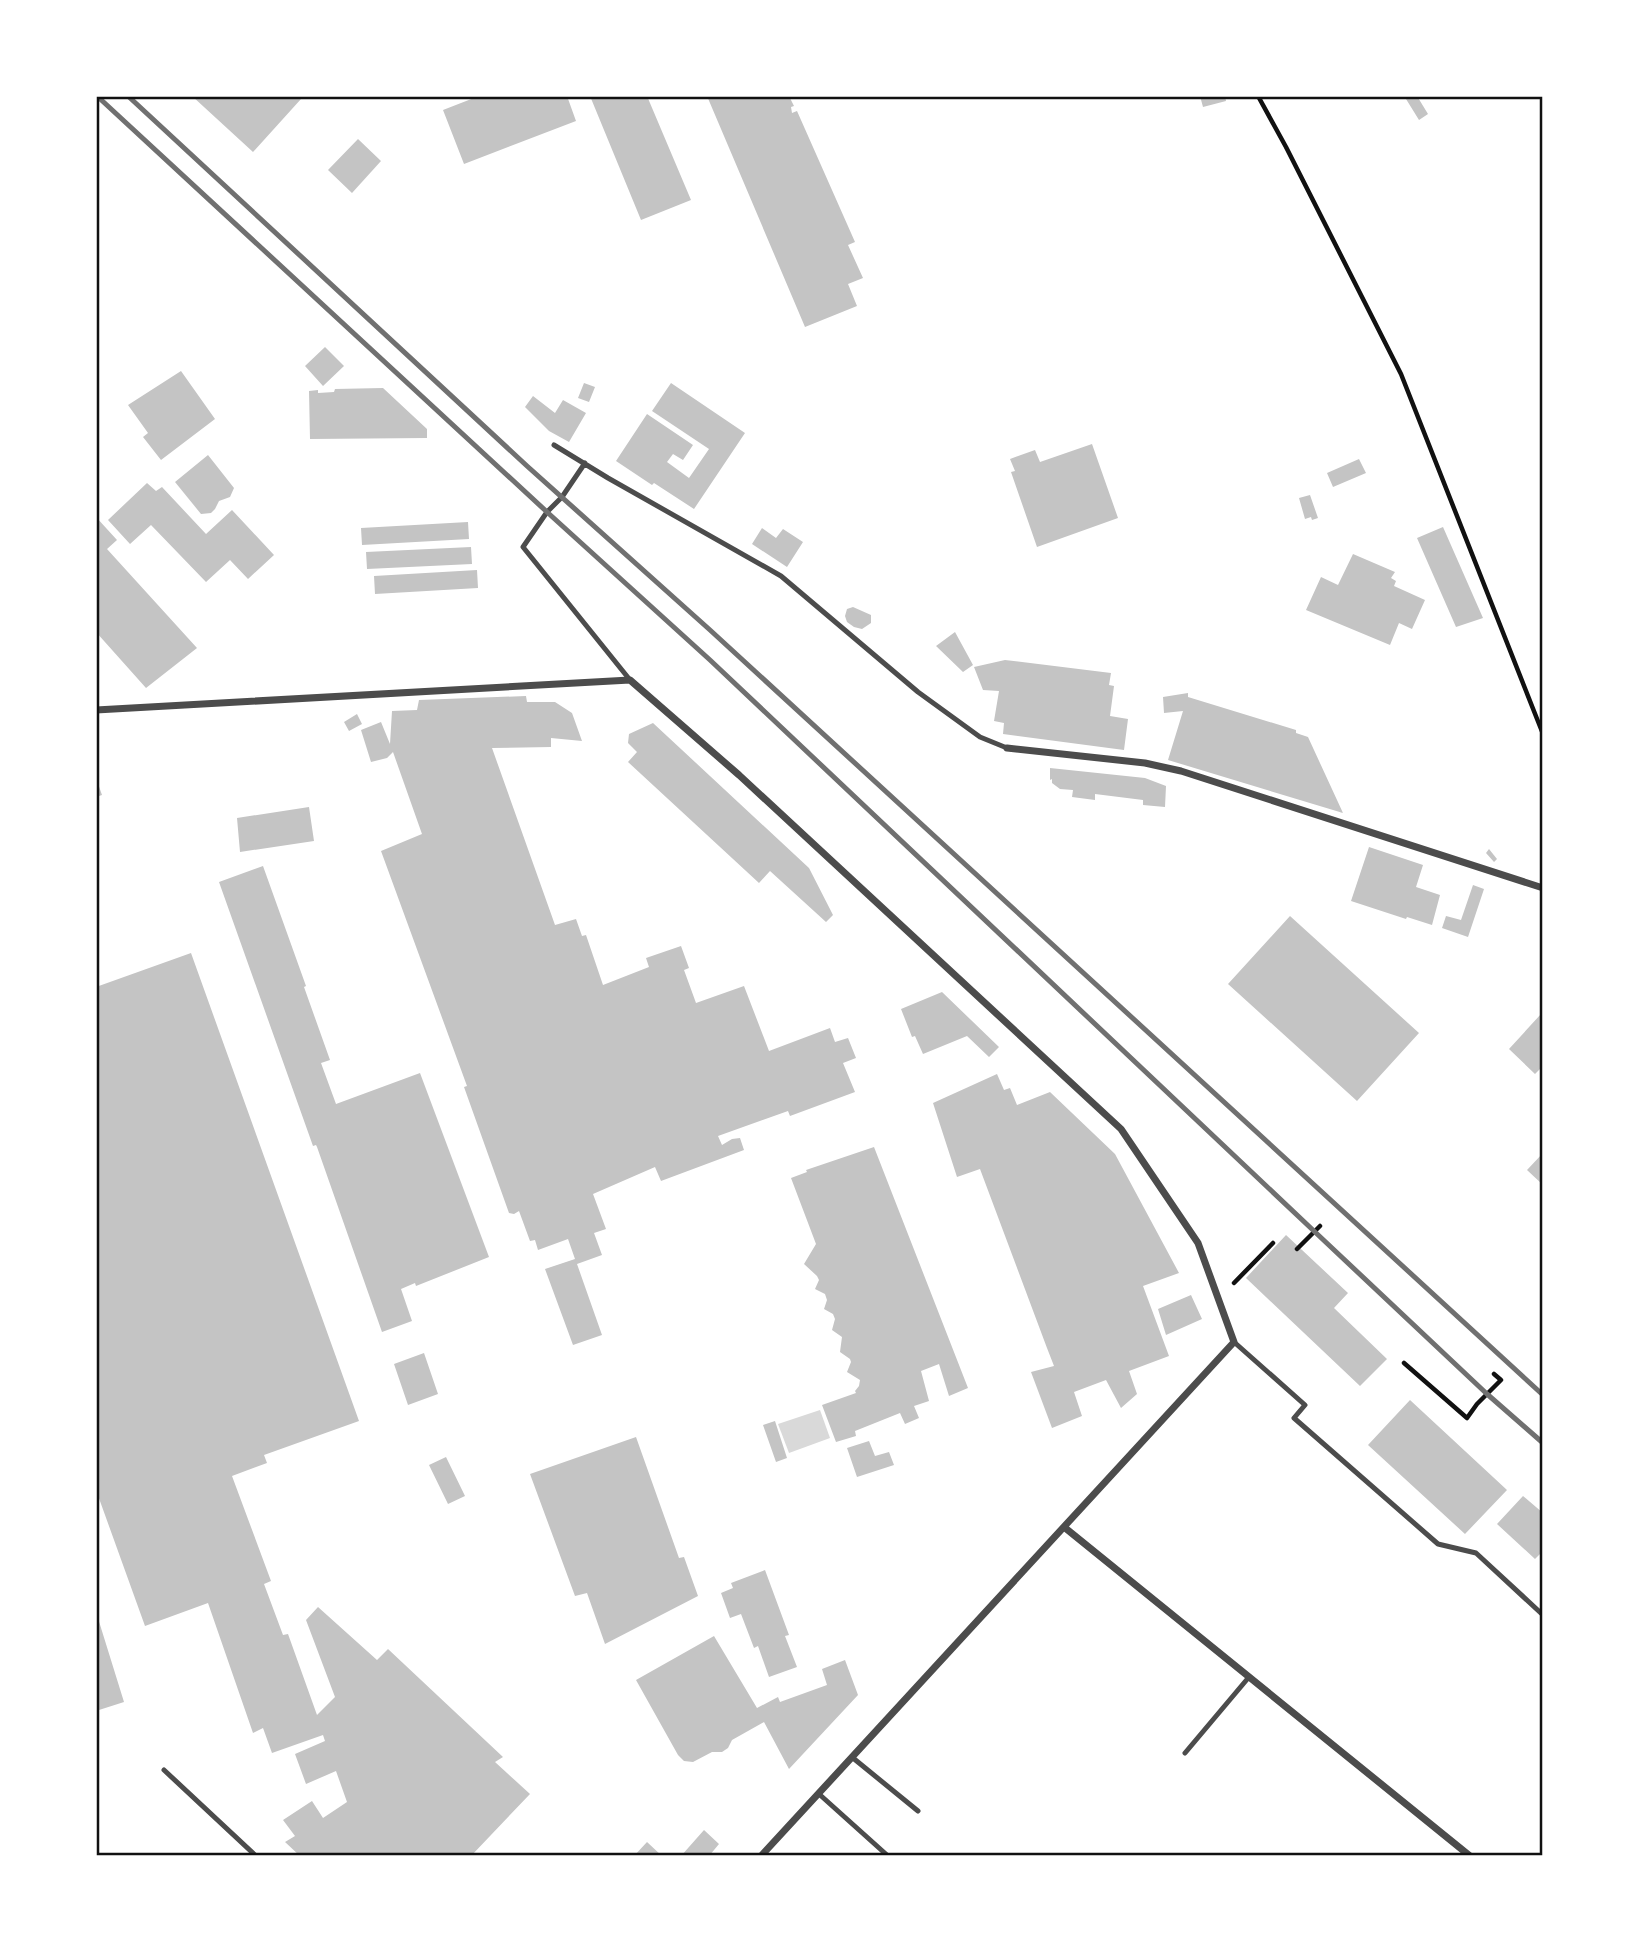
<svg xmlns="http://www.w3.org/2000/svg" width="1639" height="1952" viewBox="0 0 1639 1952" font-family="'Fira Sans Condensed',sans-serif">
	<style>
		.water { fill: #d9d9d9 }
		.building { fill: #c4c4c4 }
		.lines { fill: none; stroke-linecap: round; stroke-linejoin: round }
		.path { stroke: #111; stroke-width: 4.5 }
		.service { stroke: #4c4c4c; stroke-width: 5 }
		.minor { stroke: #4c4c4c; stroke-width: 7 }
		.rail { stroke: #707070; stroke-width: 5 }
		.neatline { fill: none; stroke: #111; stroke-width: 2.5 }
	</style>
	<rect width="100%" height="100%" fill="#fff"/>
	<!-- water -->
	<path class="water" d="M820 1410 830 1438 789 1453 778 1424Z"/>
	<!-- building -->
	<path class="building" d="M192 96H298L301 99 253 152Z
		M479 96H567L576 121 464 164 443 110Z
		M590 96H647L691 200 641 220Z
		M707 96H789L794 106 791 107 792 113 797 111 855 242 848 245 863 278 848 284 857 306 805 327Z
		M1200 96H1225L1226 101 1203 107Z
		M1411 96H1417L1428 114 1419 120 1406 99Z
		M358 139 381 161 352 193 328 170Z
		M325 347 344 366 323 386 305 366Z
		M181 371 215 419 161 460 143 437 148 433 128 405Z
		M584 383 595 387 589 402 578 398Z
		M671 383 745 433 694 509 654 483 652 485 616 461 647 414 693 445 683 460 673 454 667 462 689 478 709 449 652 411Z
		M383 388 427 429V438L310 439 309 391 318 390V393L334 392 335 389Z
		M533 396 555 413 563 400 586 413 569 442 549 431 525 407Z
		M1092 444 1118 518 1037 547 1011 472 1015 471 1010 459 1035 450 1040 462Z
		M208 455 234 488 230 497 219 501 215 509 211 513 201 514 175 482Z
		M1359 459 1366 473 1333 487 1327 473Z
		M147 483 156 491 162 487 206 534 232 510 274 555 248 579 230 560 206 582 151 525 130 544 108 520Z
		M1310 495 1318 518 1312 520 1311 517 1305 519 1299 498Z
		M96 517 117 540 107 549 197 648 146 688 96 632Z
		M468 522 469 539 362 545 361 528Z
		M1443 527 1483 618 1456 627 1417 538Z
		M762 528 776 538 783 529 803 542 787 567 752 544Z
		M471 547 472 564 367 569 366 552Z
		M1353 554 1395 572 1391 578 1396 581 1394 586 1425 600 1412 629 1399 623 1390 645 1306 610 1321 577 1338 585Z
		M477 570 478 588 375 594 374 576Z
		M853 607 871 615V623L862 629 854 627 847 622 845 616 847 609Z
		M955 632 973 665 963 672 936 646Z
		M1005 660 1111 673 1109 685 1114 686 1110 716 1128 719 1124 750 1003 734 1004 723 994 721 999 691 983 690 974 667Z
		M1188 693V697L1296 730V733L1308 737 1343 813 1168 760 1183 711 1164 713 1163 697Z
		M526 696 527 702H555L572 713 582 741 551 738V747L492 748 555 925 576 919 582 936 586 935 603 985 649 967 646 958 681 946 689 968 684 970 696 1003 744 986 769 1051 830 1028 835 1042 848 1038 856 1058 843 1063 855 1092 790 1116 788 1111 718 1136 722 1145 732 1139 740 1138 744 1150 661 1181 655 1167 593 1194 606 1229 594 1233 602 1255 577 1264 602 1335 573 1345 545 1269 575 1259 568 1239 538 1250 535 1240 530 1241 519 1211 514 1214 509 1213 464 1087 467 1086 381 851 422 834 393 752 387 758 371 762 361 730 381 722 390 744 392 711 417 710 419 700Z
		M357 714 362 724 349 731 344 722Z
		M653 723 809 868 833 915 826 922 770 871 759 883 628 762 637 752 628 743 629 734Z
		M1050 768 1145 778 1166 786 1165 807 1143 805V800L1095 794V800L1072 797 1073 790 1060 789 1052 783V779L1050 780Z
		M96 778 102 795 96 797Z
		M309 807 314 841 240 852 237 818Z
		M1369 847 1423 865 1416 887 1440 895 1432 925 1407 917 1406 919 1351 901Z
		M1489 849 1497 859 1494 862 1486 853Z
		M263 866 306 986 304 987 330 1060 321 1063 336 1104 420 1073 489 1257 416 1286 415 1283 401 1289 412 1321 382 1332 317 1147 316 1145 313 1146 219 882Z
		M1473 885 1484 889 1468 937 1442 928 1446 916 1461 920Z
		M1290 916 1419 1033 1357 1101 1228 984Z
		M191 953 359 1421 264 1455 267 1463 232 1476 271 1581 264 1584 283 1635 288 1634 317 1715 335 1697 306 1620 318 1607 377 1660 388 1649 503 1757 495 1762 530 1794 471 1856H300L285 1842 295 1836 283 1820 312 1801 323 1818 347 1802 336 1771 306 1784 295 1754 325 1741 323 1735 272 1753 263 1728 253 1733 208 1603 145 1626 96 1490V987Z
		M942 992 999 1047 989 1057 967 1036 923 1054 915 1036 912 1037 901 1009Z
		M1541 1014 1543 1015V1066L1535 1074 1509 1049Z
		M997 1074 1004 1090 1010 1088 1017 1105 1050 1092 1115 1154 1179 1273 1143 1286 1169 1356 1129 1371 1137 1394 1121 1408 1106 1380 1074 1392 1082 1416 1052 1428 1031 1372 1054 1366 1047 1348 980 1169 957 1177 933 1103Z
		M874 1147 968 1388 949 1396 939 1364 921 1371 929 1401 914 1406 919 1418 905 1424 900 1413 855 1431 856 1436 836 1442 822 1405 856 1393 855 1391 859 1386 860 1380 847 1372 851 1362 850 1359 840 1352 842 1337 832 1330 835 1319 833 1314 824 1309 827 1300 825 1294 815 1289 819 1280 817 1276 804 1264 816 1244 791 1178 807 1172 806 1170Z
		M1543 1153V1185L1527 1170Z
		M1286 1235 1348 1293 1334 1308 1387 1359 1360 1386 1246 1278Z
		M1191 1295 1202 1319 1166 1335 1158 1309Z
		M424 1353 438 1394 408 1405 394 1364Z
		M1410 1400 1507 1490 1465 1534 1368 1445Z
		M775 1421 787 1458 776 1462 763 1425Z
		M636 1437 679 1558 684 1557 698 1596 605 1644 587 1593 575 1596 530 1474Z
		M869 1441 875 1456 889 1452 894 1465 857 1477 847 1448Z
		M446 1457 465 1496 448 1504 429 1465Z
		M1523 1496 1543 1513V1551L1535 1559 1497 1524Z
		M765 1570 789 1635 785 1636 797 1667 769 1677 758 1646 754 1648 741 1614 730 1618 721 1593 733 1588 731 1583Z
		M97 1615 124 1702 99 1710 96 1702Z
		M714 1636 757 1708 778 1697 780 1702 827 1685 822 1669 845 1660 858 1695 789 1769 764 1722 732 1740 728 1748 722 1752H712L693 1762 684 1761 678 1755 636 1680Z
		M704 1830 719 1844 709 1856H681Z
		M647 1842 662 1856H634Z"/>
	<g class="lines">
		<!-- path -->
		<path class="path" d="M1258 96 1286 147 1401 374 1543 734
			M1297 1249 1320 1226
			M1234 1283 1273 1243
			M1404 1363 1467 1418 1477 1404 1501 1380 1494 1374"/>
		<!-- service -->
		<path class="service" d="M554 445 608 478 781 576 918 692 980 737 1007 748
			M585 463 562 497 547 512 523 547 630 680
			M1234 1342 1305 1405 1294 1418 1438 1544 1476 1553 1543 1615
			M1185 1753 1249 1677
			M853 1758 918 1811
			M164 1770 256 1856
			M819 1794 888 1856"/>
		<!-- minor -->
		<path class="minor" d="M96 710 630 680 739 775 1121 1129 1198 1243 1234 1342 761 1856
			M1007 748 1145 763 1181 771 1543 888
			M1064 1527 1470 1856"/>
		<!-- rail -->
		<path class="rail" d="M97 96 547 512 710 660 1315 1232 1487 1394 1543 1443
			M128 96 527 466 710 630 1543 1395"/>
	</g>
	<!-- border -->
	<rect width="1639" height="1952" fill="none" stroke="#ffffff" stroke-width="196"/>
	<rect x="98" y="98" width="1443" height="1756" class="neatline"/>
</svg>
